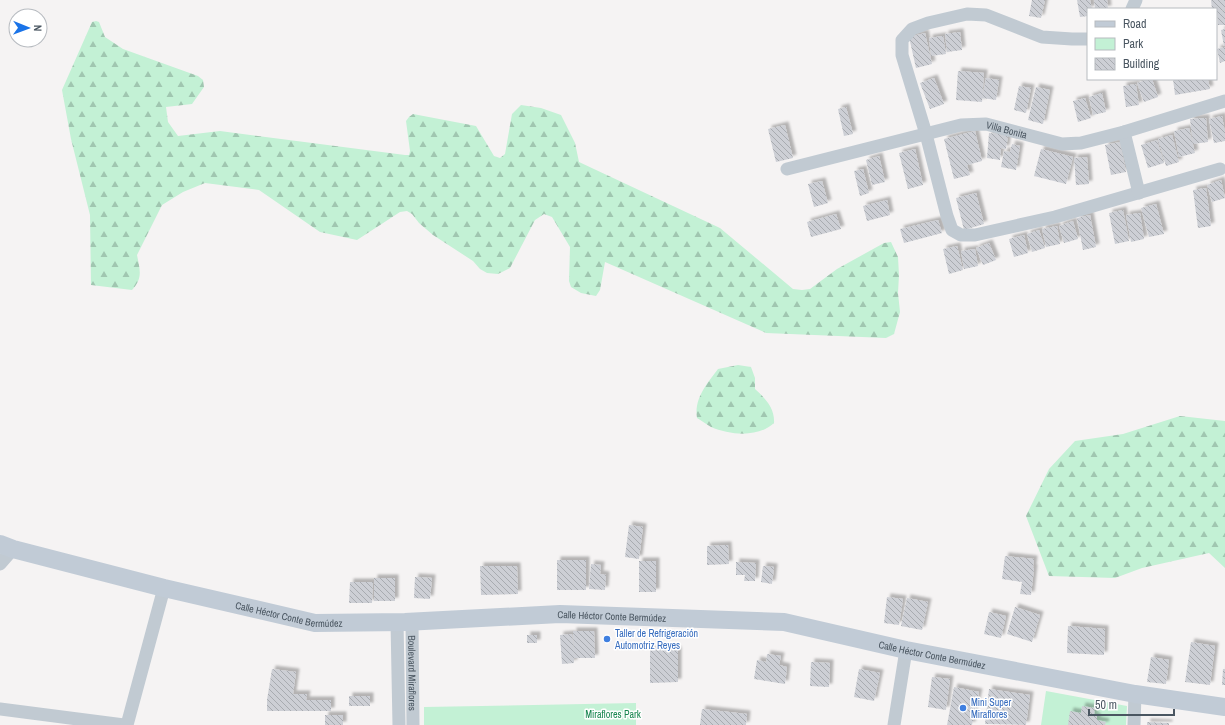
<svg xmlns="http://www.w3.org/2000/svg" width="1225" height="725" viewBox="0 0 1225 725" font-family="'Archivo Narrow',sans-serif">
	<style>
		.forest { fill: url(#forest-firs) }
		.green { fill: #c3f1d5 }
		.building { fill: url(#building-back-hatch); filter: url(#shadow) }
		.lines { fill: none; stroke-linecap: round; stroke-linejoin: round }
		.street { stroke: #c1cad2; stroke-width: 13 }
		.secondary { stroke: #c1cbd6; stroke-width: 18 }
		.shop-dot { fill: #3f7fe0; stroke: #fff; stroke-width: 1.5 }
		.labels { text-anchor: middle; stroke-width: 3; stroke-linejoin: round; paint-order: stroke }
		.street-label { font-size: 10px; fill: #4a5661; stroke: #fff }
		.shop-label { font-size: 10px; fill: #366cbe; stroke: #fff; text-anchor: start }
		.park-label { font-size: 10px; fill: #17864f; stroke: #fff }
	</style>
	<defs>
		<pattern id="forest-firs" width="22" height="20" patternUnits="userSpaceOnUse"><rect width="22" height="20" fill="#c3f1d5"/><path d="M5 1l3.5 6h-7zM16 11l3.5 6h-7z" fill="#a0c6b0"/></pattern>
		<pattern id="building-back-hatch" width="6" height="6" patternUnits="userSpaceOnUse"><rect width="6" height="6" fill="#cdcfd5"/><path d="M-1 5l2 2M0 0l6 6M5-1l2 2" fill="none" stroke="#a8abb0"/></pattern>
		<filter id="shadow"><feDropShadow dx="3.5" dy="-3.5" stdDeviation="1" flood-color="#0004"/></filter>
	</defs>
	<rect width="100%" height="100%" fill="#f5f3f3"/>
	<!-- forest -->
	<path class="forest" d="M96 21 99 22 105 37 123 49 198 76 203 80 204 87 192 104 166 107 168 122 178 136 220 131 405 155H409L410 151 406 121 409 117 413 114 476 126 494 156 500 158 505 154 512 114 521 105 541 108 561 115 575 143 579 162 720 228 793 289 802 290 810 289 837 269 884 243 891 242 898 257 899 275 898 293 900 312 894 334 886 338 766 333 605 262 600 290 596 296 581 293 571 287 569 281 570 247 552 217 544 214 535 220 510 268 498 274 487 273 480 269 473 261 433 235 419 223 412 214 407 211 400 212 357 240 320 232 259 190 205 183 183 192 162 205 137 255C140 270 143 278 132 290L91 285 90 215 71 139 62 90 92 22Z
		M738 365 751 367 755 378V389C765 398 775 408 774 423 758 438 730 435 711 427 706 424 702 421 697 418 694 398 707 384 718 369Z
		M1180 416 1225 421V568L1209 553 1142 568 1115 578 1049 576 1026 516 1049 469 1075 441 1123 434Z"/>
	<!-- green -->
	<path class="green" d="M1046 691 1127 706 1126 725H1041Z
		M636 703V725H424V707Z"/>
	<!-- building -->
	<path class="building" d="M1032 0H1045L1041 18 1029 16Z
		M1077 0H1090L1092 9H1088V16L1080 17Z
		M1094 0H1107L1108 9H1095Z
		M1211 0H1225V10L1221 11H1225V25H1218L1217 11H1216V9H1212Z
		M1225 29V46H1224L1221 30Z
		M960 32 962 50 947 52 945 34Z
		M925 33 932 64 916 68 909 37Z
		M943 36 946 54 931 56 929 38Z
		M1225 47V61L1220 63 1217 49Z
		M958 71 984 73 982 102 956 100Z
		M934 78 944 104 930 109 920 83Z
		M986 78 999 80 996 100 982 98Z
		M1149 79H1152L1158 97 1144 102 1137 83Z
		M1173 79H1208L1210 89 1175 95Z
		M1136 84 1139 105 1126 107 1123 86Z
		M1019 86 1031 88 1026 113 1014 110Z
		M1036 87 1050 90 1043 124 1028 120Z
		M1102 93 1106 112 1093 115 1089 97Z
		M1085 98 1091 118 1078 122 1073 101Z
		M846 107 853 134 844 136 838 109Z
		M1222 116 1225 133V141L1214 143 1209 119Z
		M1206 118 1208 142 1193 144 1190 119Z
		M785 125 793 158 776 162 768 129Z
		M1189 128 1195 153 1179 157 1174 131Z
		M975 131 982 161 967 165 970 175 954 179 944 139Z
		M989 133 1008 135 1006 149 1001 148 1000 160 987 158Z
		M1172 135 1179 162 1166 166 1158 139Z
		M1157 140 1164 163 1148 168 1141 145Z
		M1120 142 1126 172 1111 175 1105 145Z
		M1012 144 1020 146 1016 170 1001 167 1004 151 1010 152Z
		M915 149 923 185 908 189 899 153Z
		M1041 149 1073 157 1066 184 1034 176Z
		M879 156 885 182 872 185 866 160Z
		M1087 157 1089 184 1076 185 1074 158Z
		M863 169 869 193 860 196 854 171Z
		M1221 180 1225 198 1212 202 1207 185Z
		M822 181 828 203 814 207 808 184Z
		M1206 188 1211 226 1198 228 1193 190Z
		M976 193 984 224 964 230 956 198Z
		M887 200 890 215 867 221 863 206Z
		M1156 204 1164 234 1149 237 1141 208Z
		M1123 210 1129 241 1115 244 1109 213Z
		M1140 213 1144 239 1131 242 1126 215Z
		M836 214 841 229 811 237 807 222Z
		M1090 215 1096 247 1083 250 1077 218Z
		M938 220 942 233 904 243 900 229Z
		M1073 221 1078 239 1064 243 1059 226Z
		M1057 226 1060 244 1046 247 1042 229Z
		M1039 230 1045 248 1032 252 1027 234Z
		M1024 235 1028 253 1014 257 1009 239Z
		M989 243 996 260 983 265 976 248Z
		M957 246 963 270 949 274 943 249Z
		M975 249 978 266 964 269 961 251Z
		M629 525 643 527 639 559 625 557Z
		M728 545 729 564 707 565V546Z
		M1005 556 1034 559 1033 568H1034L1031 595 1020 594 1022 582 1002 579Z
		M557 560H586V590H557Z
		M639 561H656V592H639Z
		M736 562 756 563 755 581H744L745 575H736Z
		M591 564 601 565 600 574 606 575 605 590 589 589Z
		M480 566H517L518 594 481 595Z
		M763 566 774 567 772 584 761 582Z
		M415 577 432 578 430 599 414 598Z
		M374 578H395V601H374Z
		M350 582H373L372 603H349Z
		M887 597 903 599 899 625 884 623Z
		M907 598 928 602 922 630 901 626Z
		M1015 607 1040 615 1032 642 1007 634Z
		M989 612 1006 616 1001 638 984 634Z
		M1068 626 1105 629 1104 655 1067 653Z
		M573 631H594L595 658H574V663L562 664 560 635 572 634 574 654Z
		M527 635H537V643H527Z
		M1191 642 1215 646 1210 685 1185 682Z
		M650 650H678V682L650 683Z
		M767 654 781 656 779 665 787 667 785 684 754 679 757 660 766 662Z
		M1151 657 1169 660 1166 684 1147 682Z
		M811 662 830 663 829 687 810 686Z
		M272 669 296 672 293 694H307L306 700H331V711H267V700Z
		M859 669 880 673 874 701 854 697Z
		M1223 669H1225V685H1222Z
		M932 677 950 679 946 710 928 707Z
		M954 687 979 692 972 725H947Z
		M989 689 1030 695 1026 725 985 724Z
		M349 696H370V706H349Z
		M1082 706 1095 708 1094 716H1097V720L1106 722 1105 725H1068L1070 711 1081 713Z
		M702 709 747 714 746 725H700Z
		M325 715H343V725H325Z
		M1147 722 1169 723V725H1147Z"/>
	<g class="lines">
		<!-- street -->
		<g class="street">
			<path d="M1132 9 1136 0"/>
			<path d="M1088 39H1072L1042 37 986 15 967 14 928 23 912 29 902 40V55L926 134 947 216 952 230 961 235H975L1055 217 1220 169"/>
			<path d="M1124 132 1139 193"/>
			<path id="s1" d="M787 169 961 125 986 124 1062 144 1081 143 1124 132 1225 101"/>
			<path d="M0 564 13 549"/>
			<path d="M397 622 399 725"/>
			<path id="s2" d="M412 622 413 725"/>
			<path d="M0 709 124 725"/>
			<path d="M127 725 164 588"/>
			<path d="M894 725 906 650"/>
			<path d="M1134 725 1135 694"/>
		</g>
		<!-- secondary -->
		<path class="secondary" id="s3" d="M0 544 13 549 164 588 315 623 405 622 560 614 784 622 906 650 1135 694 1225 707"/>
	</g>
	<!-- markers -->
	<g class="shop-dot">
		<circle cx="607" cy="639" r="4"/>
		<circle cx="963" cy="708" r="4"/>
	</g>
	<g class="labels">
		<!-- street labels -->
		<g class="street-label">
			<text dy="4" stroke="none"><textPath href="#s1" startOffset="226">Villa Bonita</textPath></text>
			<text dy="4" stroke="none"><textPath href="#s3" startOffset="298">Calle Héctor Conte Bermúdez</textPath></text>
			<text dy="4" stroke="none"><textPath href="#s3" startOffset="622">Calle Héctor Conte Bermúdez</textPath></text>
			<text dy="4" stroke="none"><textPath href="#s3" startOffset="946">Calle Héctor Conte Bermúdez</textPath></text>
			<text dy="4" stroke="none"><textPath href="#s2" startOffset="51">Boulevard Miraflores</textPath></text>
		</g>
		<!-- shop labels -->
		<g class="shop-label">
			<text x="615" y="637">Taller de Refrigeración<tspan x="615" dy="12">Automotriz Reyes</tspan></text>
			<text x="971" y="706">Mini Super<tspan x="971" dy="12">Miraflores</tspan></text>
		</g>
		<!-- park labels -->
		<g class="park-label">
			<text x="613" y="718">Miraflores Park</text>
		</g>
	</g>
	<!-- legend -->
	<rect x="1087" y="8" width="130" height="72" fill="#ffffff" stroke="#b7bbc0"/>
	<rect x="1095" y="21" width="20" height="6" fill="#c1cbd6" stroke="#b7bbc0"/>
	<text x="1123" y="28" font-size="12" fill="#4a5661">Road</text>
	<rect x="1095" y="38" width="20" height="12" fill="#c3f1d5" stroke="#b7bbc0"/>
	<text x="1123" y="48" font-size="12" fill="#4a5661">Park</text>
	<rect x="1095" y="58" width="20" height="12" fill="url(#building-back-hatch)" stroke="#b7bbc0"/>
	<text x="1123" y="68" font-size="12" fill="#4a5661">Building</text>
	<!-- north arrow -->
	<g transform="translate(28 28) rotate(91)"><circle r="19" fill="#ffffff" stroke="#b7bbc0"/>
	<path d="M0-3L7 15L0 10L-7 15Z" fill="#1a73e8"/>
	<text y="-6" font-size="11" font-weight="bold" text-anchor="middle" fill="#4a5661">N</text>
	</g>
	<!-- scale -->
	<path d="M1089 709v6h85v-6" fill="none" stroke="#4a5661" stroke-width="2"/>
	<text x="1095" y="709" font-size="12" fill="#4a5661" stroke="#ffffff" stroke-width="3" paint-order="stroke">50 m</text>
</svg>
